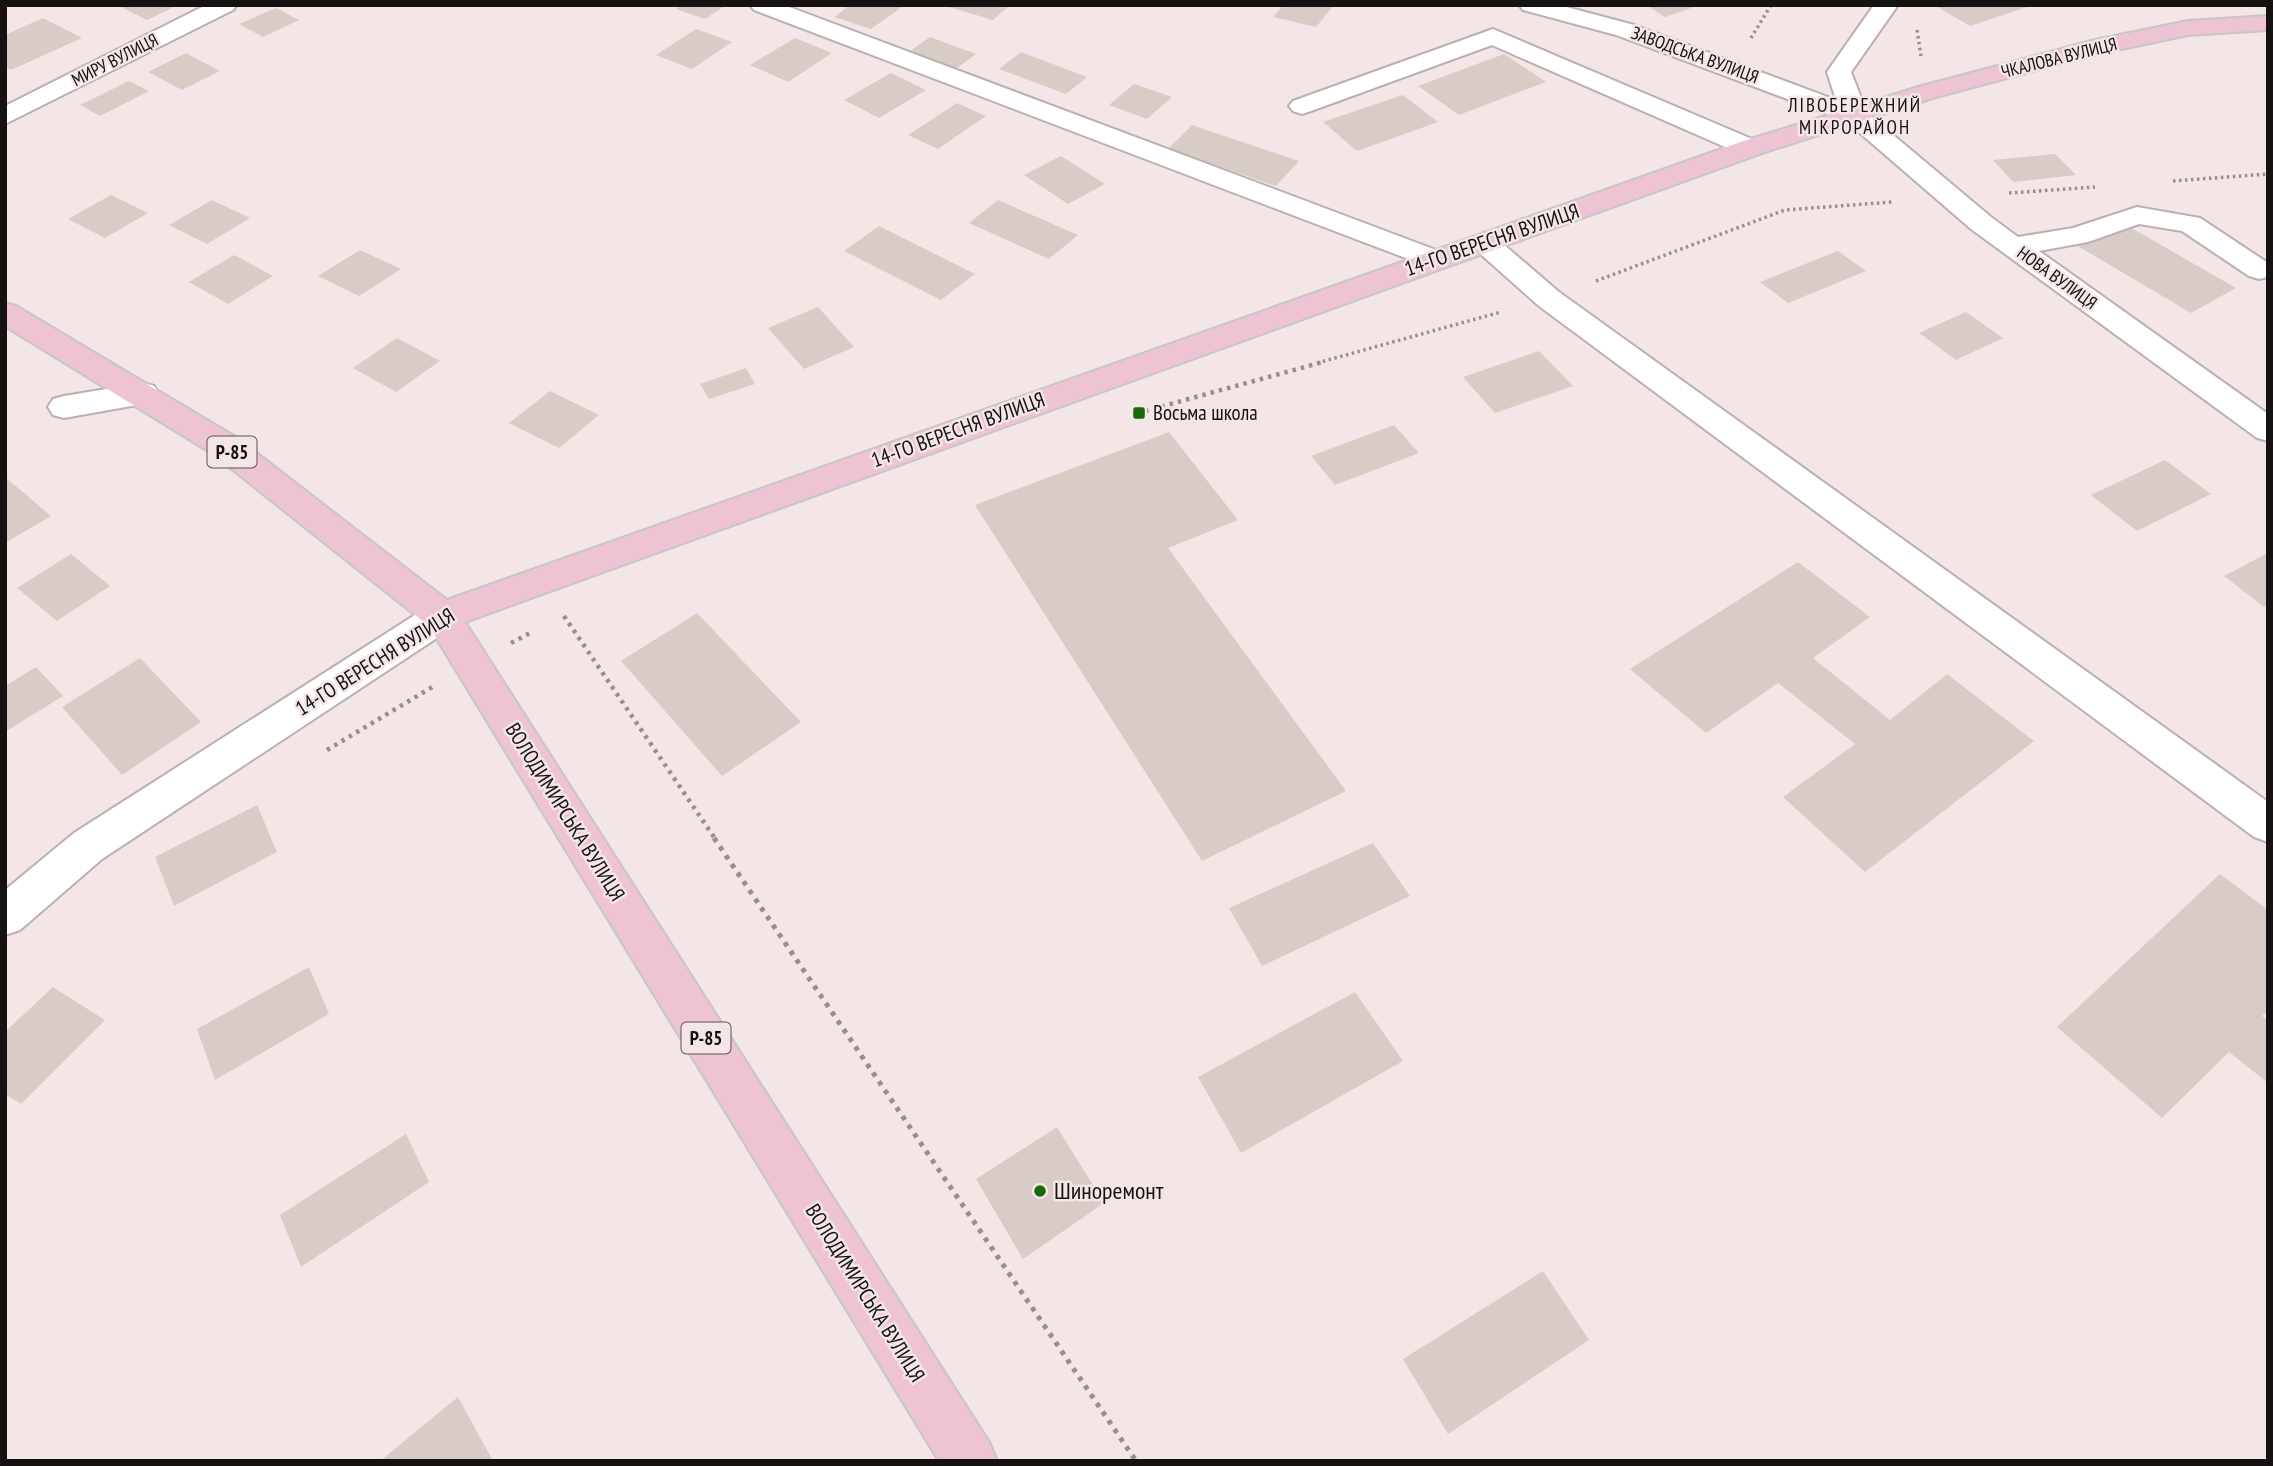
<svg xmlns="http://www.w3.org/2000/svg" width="2273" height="1466" viewBox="0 0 2273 1466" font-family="'PT Sans Narrow',sans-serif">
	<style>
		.building { fill: #d8ccc7 }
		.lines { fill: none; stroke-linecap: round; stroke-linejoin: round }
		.minor-casing { stroke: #bdafaf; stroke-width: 4 }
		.major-casing { stroke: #c7c6c6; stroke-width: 4 }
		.path-far2 { stroke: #998e8e; stroke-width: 3.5; stroke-dasharray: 2.5 3.5; stroke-linecap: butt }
		.path-far1 { stroke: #998e8e; stroke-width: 4.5; stroke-dasharray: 3.5 5; stroke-linecap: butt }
		.path { stroke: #998e8e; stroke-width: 5; stroke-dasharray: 4.5 6; stroke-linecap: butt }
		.minor { fill: #fff; fill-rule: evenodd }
		.major { fill: #eec3d4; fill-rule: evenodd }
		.poi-dot { fill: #1a6908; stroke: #f4e6e6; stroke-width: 2.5 }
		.labels { text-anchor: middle; stroke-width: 5; stroke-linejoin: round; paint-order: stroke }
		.far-street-label { font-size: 18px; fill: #171212; stroke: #f4e6e6 }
		.far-neighbourhood-label { font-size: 19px; letter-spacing: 2px; fill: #171212; stroke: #f4e6e6 }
		.shield { fill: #f4e6e6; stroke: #595252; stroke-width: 2 }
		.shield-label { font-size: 19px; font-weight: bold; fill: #171212 }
		.street-label { font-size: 21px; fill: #171212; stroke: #f4e6e6 }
		.poi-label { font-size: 21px; fill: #171212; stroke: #f4e6e6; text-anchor: start }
		.near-poi-label { font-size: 24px; fill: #171212; stroke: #f4e6e6; text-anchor: start }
	</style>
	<rect width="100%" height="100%" fill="#f4e6e6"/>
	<!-- building -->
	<path class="building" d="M117 5H178L147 20Z
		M682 5H726L705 19 676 9Z
		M850 5H898L902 7 871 29 834 17Z
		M942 5H1010L993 20Z
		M1283 5H1334L1316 27 1273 17Z
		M1646 5H1697V6L1665 17Z
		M1934 5H2030V6L1970 26Z
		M276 8 299 20 263 37 239 24Z
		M43 18 82 38 11 70 5 67V35Z
		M696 29 732 42 692 69 656 55Z
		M930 37 976 54 952 72 906 54Z
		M795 38 832 53 788 82 750 65Z
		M1021 52 1087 77 1066 94 999 69Z
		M186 53 220 71 182 90 148 72Z
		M1504 54 1546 82 1459 115 1418 86Z
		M891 73 926 90 879 118 844 100Z
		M129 81 149 91 100 116 80 105Z
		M1134 84 1172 97 1147 119 1109 105Z
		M1403 95 1438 122 1357 151 1323 122Z
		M957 103 986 116 938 149 908 135Z
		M1192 125 1299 161 1276 186 1168 149Z
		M2055 154 2076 175 2013 182 1993 160Z
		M1061 156 1105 184 1068 204 1024 175Z
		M111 195 148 213 105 238 68 219Z
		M212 200 250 218 207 244 169 225Z
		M998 200 1078 235 1049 259 969 223Z
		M2121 222 2236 288 2191 313 2076 245Z
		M879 226 975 274 941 300 844 251Z
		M360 250 401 269 359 296 318 276Z
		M1838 251 1866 271 1788 303 1760 282Z
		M234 255 273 276 228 304 189 282Z
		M818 307 854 347 804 369 768 328Z
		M1966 312 2003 338 1956 360 1919 333Z
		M397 338 440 361 396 392 353 368Z
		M1539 351 1573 386 1495 413 1463 377Z
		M746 368 755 384 709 399 700 384Z
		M550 391 599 415 559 448 509 423Z
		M1394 425 1419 453 1335 485 1311 456Z
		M1169 432 1238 520 1168 548 1346 791 1202 861 975 505Z
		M2165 460 2211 494 2137 531 2091 495Z
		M5 477 51 516 5 543Z
		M2268 553V605L2264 607 2224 576Z
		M71 554 110 586 57 621 17 588Z
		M1798 562 1870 617 1813 658 1890 720 1947 674 2034 741 1865 872 1783 797 1855 744 1778 683 1706 733 1630 669Z
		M697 613 801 722 722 776 621 661Z
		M140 658 201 722 122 775 62 707Z
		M36 667 63 696 5 732V686Z
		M257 805 277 852 174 906 155 857Z
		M1373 843 1410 896 1262 966 1229 908Z
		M2220 874 2268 910V1011L2262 1016 2268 1020V1083L2229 1052 2162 1118 2057 1027Z
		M309 967 329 1014 215 1080 197 1029Z
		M53 987 105 1020 21 1104 5 1094V1032Z
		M1355 992 1403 1061 1241 1153 1198 1077Z
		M1057 1127 1104 1203 1023 1259 976 1179Z
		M406 1134 429 1182 301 1267 280 1215Z
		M1543 1271 1589 1340 1448 1434 1403 1359Z
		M458 1397 493 1461H380Z"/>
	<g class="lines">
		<!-- minor casing -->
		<g class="minor-casing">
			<path id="minor" d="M206 5H237L233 10 5 124V106Z
				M750 5H784L1444 253 1448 259 1444 265 1434 268 1424 265 754 10Z
				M1519 5H1559L1634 25 1836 100 1827 72 1874 5H1898L1851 72 1867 113 1991 217 2018 237 2073 228 2137 207 2200 218 2268 263V277L2259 279 2249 276 2182 231 2139 224 2088 242 2039 251 2268 414V441L2257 438 1971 229 1846 121 1616 35 1523 10Z
				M1493 29 1759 142 1763 148 1759 154 1750 156 1741 154 1492 45 1311 111 1302 114 1293 111 1289 106 1293 101Z
				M1486 235 1496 238 1559 292 2268 802V842L2254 837 1539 306 1476 250 1472 244 1476 238Z
				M143 383 154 386 159 394 154 402 64 418 53 415 48 407 53 399 64 396Z
				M442 602 455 606 460 616 455 626 102 859 20 930 5 935V890L74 833 429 606Z"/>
		</g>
		<!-- major casing -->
		<g class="major-casing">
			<path id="major" d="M2268 16V30L2188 35 2098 54 1936 97 1759 154 465 622 989 1442 997 1461H939L429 626 213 454 5 326V303L16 306 237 438 447 600 1741 142 1918 87 2095 40 2188 21Z"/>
		</g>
		<!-- path-far2 -->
		<path class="path-far2" d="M1917 30 1921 56
			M1751 38 1771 5
			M2173 181 2268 174
			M2009 193 2095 187
			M1596 281 1785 210 1892 202
			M1317 363 1501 312"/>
		<!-- path-far1 -->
		<path class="path-far1" d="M1145 411 1323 362
			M564 616 716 840
			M511 643 532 632
			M327 750 434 686"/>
		<!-- path -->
		<path class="path" d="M714 838 1136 1461"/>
		<!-- minor -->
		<use href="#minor" class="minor"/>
		<!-- major -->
		<use href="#major" class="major"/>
	</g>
	<!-- markers -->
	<g class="poi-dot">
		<rect x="1132" y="406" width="14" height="14" rx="3.5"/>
		<circle cx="1040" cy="1191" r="7"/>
	</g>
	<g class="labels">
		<!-- far-street labels -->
		<g class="far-street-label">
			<text transform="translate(1695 55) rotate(20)" y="6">ЗАВОДСЬКА ВУЛИЦЯ</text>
			<text transform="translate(2059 58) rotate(-14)" y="6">ЧКАЛОВА ВУЛИЦЯ</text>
			<text transform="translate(115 60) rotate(-27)" y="6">МИРУ ВУЛИЦЯ</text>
			<text transform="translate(2057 278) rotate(36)" y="6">НОВА ВУЛИЦЯ</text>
		</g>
		<!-- far-neighbourhood labels -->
		<g class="far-neighbourhood-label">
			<text x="1855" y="112">ЛІВОБЕРЕЖНИЙ<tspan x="1855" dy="22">МІКРОРАЙОН</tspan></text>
		</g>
		<!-- shield labels -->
		<g class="shield">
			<rect x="207.5" y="436.5" width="49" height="31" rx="5"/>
			<rect x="681.5" y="1022.5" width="49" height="31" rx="5"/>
		</g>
		<g class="shield-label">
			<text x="232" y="459">Р-85</text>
			<text x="706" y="1045">Р-85</text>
		</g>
		<!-- street labels -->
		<g class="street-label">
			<text transform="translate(1492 240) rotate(-19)" y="7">14-ГО ВЕРЕСНЯ ВУЛИЦЯ</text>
			<text transform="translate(958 430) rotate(-20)" y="7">14-ГО ВЕРЕСНЯ ВУЛИЦЯ</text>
			<text transform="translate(375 662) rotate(-32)" y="7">14-ГО ВЕРЕСНЯ ВУЛИЦЯ</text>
			<text transform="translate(565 812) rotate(58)" y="7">ВОЛОДИМИРСЬКА ВУЛИЦЯ</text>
			<text transform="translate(865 1293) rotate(58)" y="7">ВОЛОДИМИРСЬКА ВУЛИЦЯ</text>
		</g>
		<!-- poi labels -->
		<g class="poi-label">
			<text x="1153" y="420">Восьма школа</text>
		</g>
		<!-- near-poi labels -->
		<g class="near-poi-label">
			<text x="1054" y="1199">Шиноремонт</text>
		</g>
	</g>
	<!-- border -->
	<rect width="2273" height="1466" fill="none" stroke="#171212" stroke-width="14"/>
</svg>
